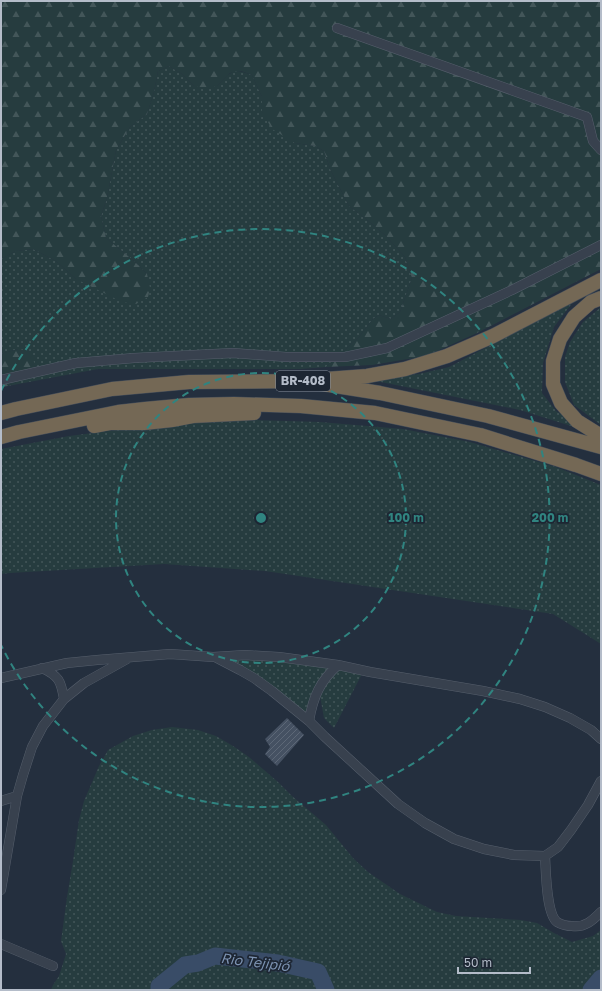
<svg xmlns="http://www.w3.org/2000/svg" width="602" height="991" viewBox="0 0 602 991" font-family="'Golos Text',sans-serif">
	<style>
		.grass { fill: url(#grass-dots) }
		.forest { fill: url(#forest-firs) }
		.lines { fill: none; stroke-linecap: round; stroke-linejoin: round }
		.river { stroke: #394c67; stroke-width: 17 }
		.building { fill: url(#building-hatch) }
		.minor-casing { stroke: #565f6c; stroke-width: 10 }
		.highway-casing { stroke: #434c59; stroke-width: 15 }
		.minor { stroke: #38414e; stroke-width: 9 }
		.highway { stroke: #746855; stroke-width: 14 }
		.ring { fill: none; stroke: #308480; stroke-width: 2; stroke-dasharray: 7 5 }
		.labels { text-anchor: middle; stroke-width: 3.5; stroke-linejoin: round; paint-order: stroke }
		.shield { fill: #1d2633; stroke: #878f9c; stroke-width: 1 }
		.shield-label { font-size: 12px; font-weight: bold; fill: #b4bcc9 }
		.water-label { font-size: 14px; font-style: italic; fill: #7c92b1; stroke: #1d2633 }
		.centre { fill: #308480; stroke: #1d2633; stroke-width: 2 }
		.ring-label { font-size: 12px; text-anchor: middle; font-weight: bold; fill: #308480; stroke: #1d2633; stroke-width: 3.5; stroke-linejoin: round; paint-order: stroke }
	</style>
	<defs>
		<pattern id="grass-dots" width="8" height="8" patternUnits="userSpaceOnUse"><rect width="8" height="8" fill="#263c3f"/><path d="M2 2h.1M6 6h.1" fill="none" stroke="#435659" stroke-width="1.8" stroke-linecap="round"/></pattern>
		<pattern id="forest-firs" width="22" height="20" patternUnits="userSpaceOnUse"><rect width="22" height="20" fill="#263c3f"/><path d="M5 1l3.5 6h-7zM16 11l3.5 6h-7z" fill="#435659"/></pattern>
		<pattern id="building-hatch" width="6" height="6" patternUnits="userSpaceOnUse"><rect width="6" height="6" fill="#455162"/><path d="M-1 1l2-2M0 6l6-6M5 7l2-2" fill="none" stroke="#5d6877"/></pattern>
	</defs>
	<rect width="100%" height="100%" fill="#242f3e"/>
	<!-- grass -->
	<path class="grass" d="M169 66 182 74 194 86H217C231 72 232 67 252 75L262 97V112L295 143 315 146 324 151 331 171 349 206 366 219 386 236 405 257 412 278 400 312 391 319 379 315 373 319 359 337 326 367 301 369H98L8 386 31 375 18 349 1 354V259L16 251 33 249 56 261 76 279 147 274 134 261 106 238 101 216 107 198 116 150 130 127 147 114 154 92 158 71Z
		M573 302 554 327 543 363 542 393 556 411 587 431 520 410 371 380 419 374 449 367Z
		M601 307V425L574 405 565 382V357L570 342 583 322Z
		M195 420H250L320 422 403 429 470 442 556 467 601 485V644L553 614 265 571 164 564 10 573 1 574V449L69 436Z
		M213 657 338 665 331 671 309 717 272 691Z
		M344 669 363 672 334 728 324 718 320 696 327 680 337 670Z
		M172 727 198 730 216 736 233 746 249 757 278 782 292 796 326 825 353 858 368 872 400 894 437 912 456 916 521 920 537 923 554 933 572 942 593 936 601 930V990H51L53 985 59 976 66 954 61 941 67 897 73 861 79 820 84 801 99 766 108 750 133 736 152 730Z"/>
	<!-- forest -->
	<path class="forest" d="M1 1H601V269L477 333 426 356 372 365 326 367 359 337 373 319 379 315 391 319 400 312 412 278 405 257 386 236 366 219 349 206 331 171 324 151 315 146 295 143 272 129 262 112V97L252 75 241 71 230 73 217 86 207 89 194 86 182 74 169 66 158 71 154 92 147 114 130 127 116 150 107 198 101 216 106 238 134 261 147 274 150 288 148 297 136 304 122 302 76 279 56 261 33 249 16 251 1 259Z
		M18 349 29 351 35 364 31 375 8 386 1 387V354Z"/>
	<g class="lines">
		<!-- river -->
		<path class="river" d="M159 990V986L185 965 198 963 215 956 278 963 318 972 326 990
			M591 990 601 978"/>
	</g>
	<!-- building -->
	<path class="building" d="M287 718 304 735 277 766 265 754 270 747 265 739Z"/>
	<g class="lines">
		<!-- minor casing -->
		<g class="minor-casing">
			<path id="minor" d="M337 28 587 117 593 141 601 150
				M1 380 76 363 134 358 233 353 286 357H345L387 348 512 290 601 245
				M215 657 240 670 254 678 272 691 309 721 325 737 398 804 425 823 454 839 484 849 514 855 545 856 558 847 571 830 588 805 601 781
				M42 668C59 676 61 681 64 699
				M1 678 67 663 97 660 170 654 213 657 245 655 279 657 338 665 370 672 483 691 520 699 545 707 570 718 591 730 601 739
				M309 721C313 697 320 681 338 665
				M1 801 17 796
				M545 856C546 871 546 913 557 922 562 925 567 926 572 926 585 928 593 920 601 912
				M1 890 17 796 23 775 32 747 43 726 64 699 84 683 127 659
				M1 944 53 966"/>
		</g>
		<!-- highway casing -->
		<g class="highway-casing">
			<path id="highway" d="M601 298 591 302 574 317 560 339 553 361V384L561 403 577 421 601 436
				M326 379 367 376 405 369 447 356 493 336 601 280
				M1 413 16 409 112 389 189 382 304 381 380 393 488 416 601 447
				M94 426 110 423H144L172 420 193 416 254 413
				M1 437 19 432 118 412 145 409 189 405 234 404 301 406 375 413 480 435 576 465 601 474"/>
		</g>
		<!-- minor -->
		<use href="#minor" class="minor"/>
		<!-- highway -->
		<use href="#highway" class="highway"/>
	</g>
	<!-- distance rings -->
	<g class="ring">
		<circle cx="261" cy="518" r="145"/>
		<path d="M1 391A289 289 0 1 1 1 645"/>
	</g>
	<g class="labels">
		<!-- shield labels -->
		<rect class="shield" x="276" y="371" width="54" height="20" rx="3"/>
		<g class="shield-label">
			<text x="303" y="385">BR-408</text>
		</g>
		<!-- water labels -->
		<g class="water-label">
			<text transform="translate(255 962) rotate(7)" y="5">Rio Tejipió</text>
		</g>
	</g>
	<circle cx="261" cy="518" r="6" class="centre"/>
	<g class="ring-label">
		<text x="406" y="522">100 m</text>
		<text x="550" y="522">200 m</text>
	</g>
	<!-- border -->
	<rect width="602" height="991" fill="none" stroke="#b4bcc9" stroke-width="4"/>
	<!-- scale -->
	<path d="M458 967v6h72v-6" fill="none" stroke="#b4bcc9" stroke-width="2"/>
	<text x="464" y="967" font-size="12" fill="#b4bcc9" stroke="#1d2633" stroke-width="3" paint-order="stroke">50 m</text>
</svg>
